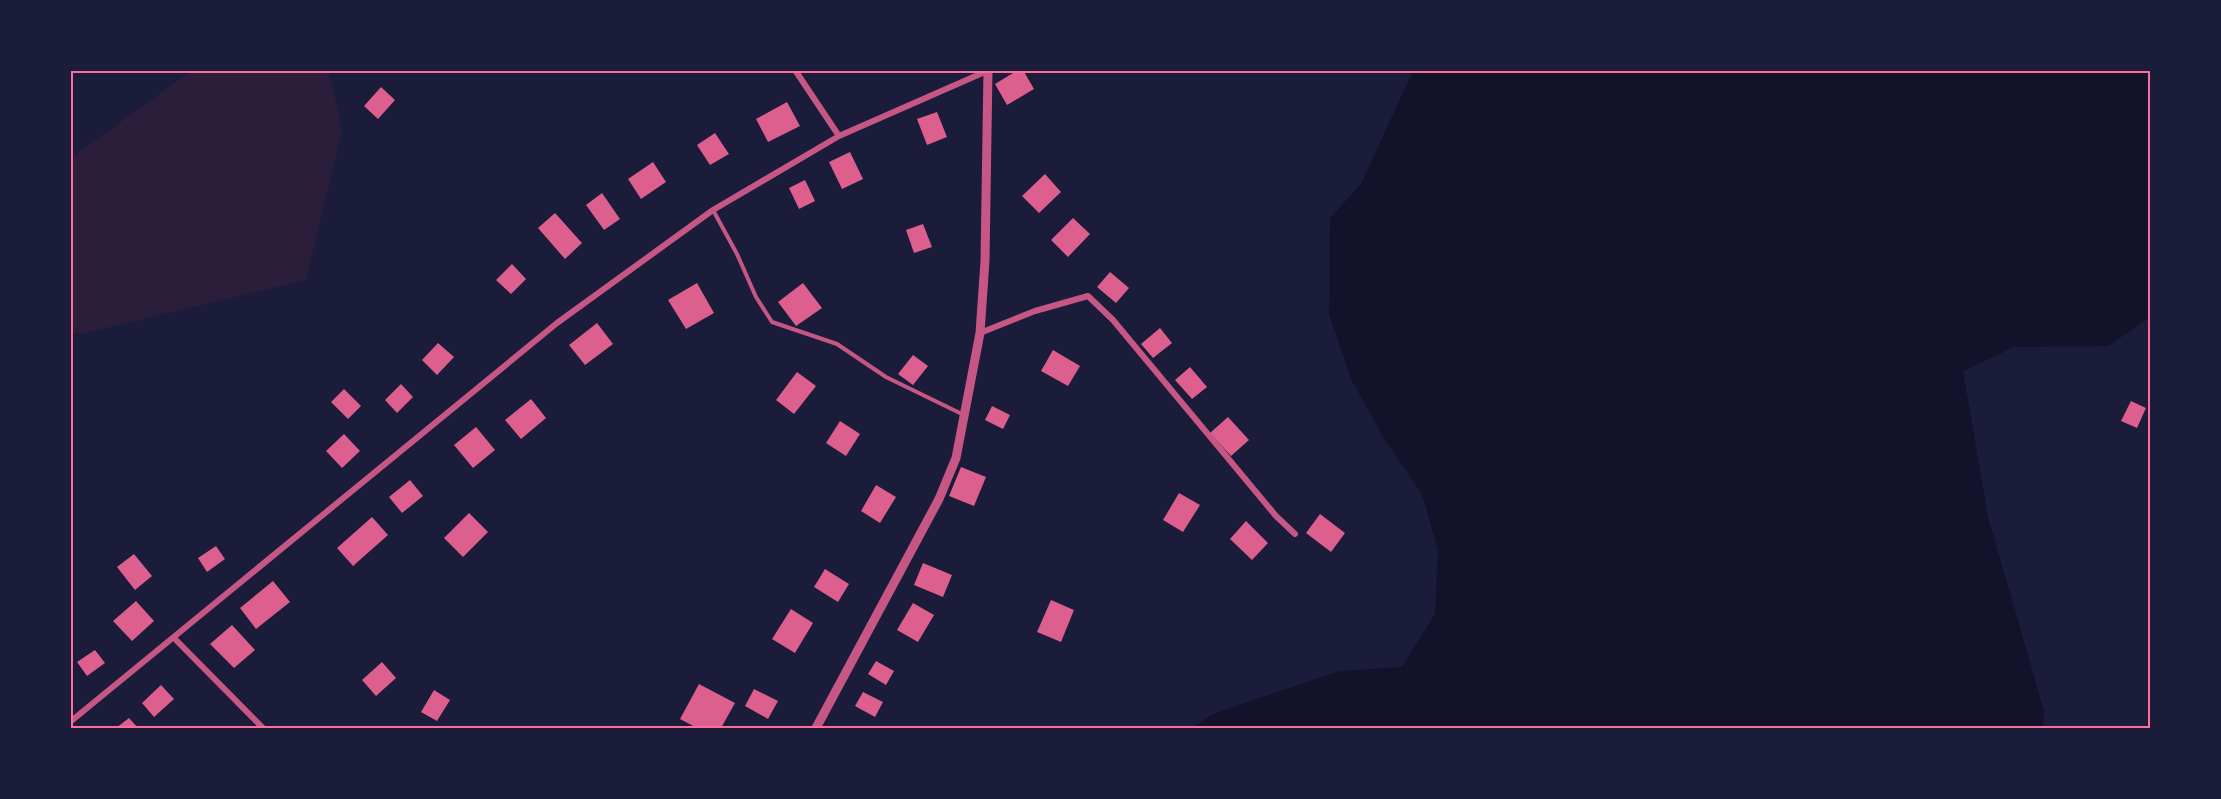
<svg xmlns="http://www.w3.org/2000/svg" width="2221" height="799" viewBox="0 0 2221 799" font-family="'PT Sans',sans-serif">
	<style>
		.green { fill: #2a1e3b }
		.water { fill: #12122b }
		.building { fill: #dd5f8e }
		.lines { fill: none; stroke-linecap: round; stroke-linejoin: round }
		.service { stroke: #c65784; stroke-width: 4 }
		.minor { stroke: #c65784; stroke-width: 6 }
		.tertiary { stroke: #c65784; stroke-width: 9 }
		.neatline { fill: none; stroke: #ff6b9d; stroke-width: 2 }
	</style>
	<rect width="100%" height="100%" fill="#1b1b3a"/>
	<!-- green -->
	<path class="green" d="M191 71H329L342 130 306 280 85 333H71V158Z"/>
	<!-- water -->
	<path class="water" d="M1413 71H2150V317L2108 346 2014 347 1963 371 1988 517 2044 711 2043 728H1193L1213 714 1339 671 1402 667 1435 614 1438 550 1422 494 1385 440 1351 379 1329 314 1330 218 1361 184Z"/>
	<!-- building -->
	<path class="building" d="M1018 70H1023L1034 89 1007 105 995 84Z
		M381 87 395 100 378 119 364 106Z
		M787 102 800 126 768 142 756 119Z
		M937 112 947 137 927 145 917 119Z
		M715 133 729 154 710 165 697 145Z
		M850 152 863 179 842 189 829 162Z
		M653 162 666 182 641 199 628 179Z
		M1045 174 1061 192 1039 213 1022 196Z
		M805 180 815 201 799 209 789 188Z
		M602 193 620 219 604 230 586 205Z
		M555 213 582 243 565 259 538 228Z
		M1073 218 1090 234 1068 257 1051 240Z
		M923 224 932 247 914 253 906 230Z
		M512 264 526 279 511 294 496 280Z
		M1110 272 1129 288 1116 303 1097 287Z
		M697 283 714 313 686 329 668 300Z
		M803 283 822 308 796 326 778 302Z
		M597 323 613 344 585 365 569 345Z
		M1160 328 1172 343 1153 358 1141 344Z
		M438 343 454 357 437 375 422 360Z
		M1053 350 1080 366 1068 386 1041 371Z
		M913 355 928 366 913 385 898 374Z
		M1190 367 1207 387 1192 399 1175 380Z
		M797 372 816 386 794 414 776 400Z
		M401 384 413 397 397 413 385 400Z
		M344 389 361 406 348 419 331 402Z
		M531 399 546 418 521 439 505 420Z
		M2131 401 2146 408 2137 428 2121 421Z
		M992 406 1010 415 1003 429 985 420Z
		M1228 417 1249 440 1231 456 1210 433Z
		M840 421 860 434 846 456 826 443Z
		M476 427 495 450 473 468 454 445Z
		M344 434 360 451 342 468 326 451Z
		M961 467 986 477 974 506 949 496Z
		M410 480 423 496 402 513 389 497Z
		M876 485 896 497 880 523 861 511Z
		M1179 493 1200 505 1183 532 1163 520Z
		M469 513 488 532 463 557 444 538Z
		M1320 514 1345 533 1331 552 1306 533Z
		M372 517 388 535 353 566 337 548Z
		M1246 521 1268 543 1252 560 1230 539Z
		M216 546 225 559 207 572 198 558Z
		M134 554 152 576 135 590 117 567Z
		M923 563 952 575 943 597 914 585Z
		M825 569 849 584 838 602 814 587Z
		M273 581 290 602 256 629 240 608Z
		M1051 600 1074 610 1061 642 1037 632Z
		M136 601 154 621 132 641 113 621Z
		M913 603 934 615 918 642 897 630Z
		M791 609 813 623 795 653 772 639Z
		M232 625 255 650 234 668 210 644Z
		M95 650 105 663 87 676 77 662Z
		M876 661 894 671 886 685 868 674Z
		M382 662 396 678 376 696 362 680Z
		M699 684 735 703 721 728H697L680 719Z
		M161 685 174 699 154 717 142 703Z
		M754 689 778 701 768 719 745 706Z
		M434 690 450 700 437 721 421 712Z
		M863 692 883 702 875 717 855 706Z
		M129 718 138 728H116Z"/>
	<g class="lines">
		<!-- service -->
		<path class="service" d="M713 210 737 254 756 297 772 322 837 344 886 377 964 415"/>
		<!-- minor -->
		<path class="minor" d="M795 70 839 136
			M980 333 1035 311 1088 296 1113 320 1276 516 1295 534
			M174 638 263 728
			M70 722 557 323 713 210 839 136 987 71"/>
		<!-- tertiary -->
		<path class="tertiary" d="M816 728 939 499 956 458 980 333 985 261 988 70"/>
	</g>
	<!-- border -->
	<rect width="2221" height="799" fill="none" stroke="#1b1b3a" stroke-width="144"/>
	<rect x="72" y="72" width="2077" height="655" class="neatline"/>
</svg>
